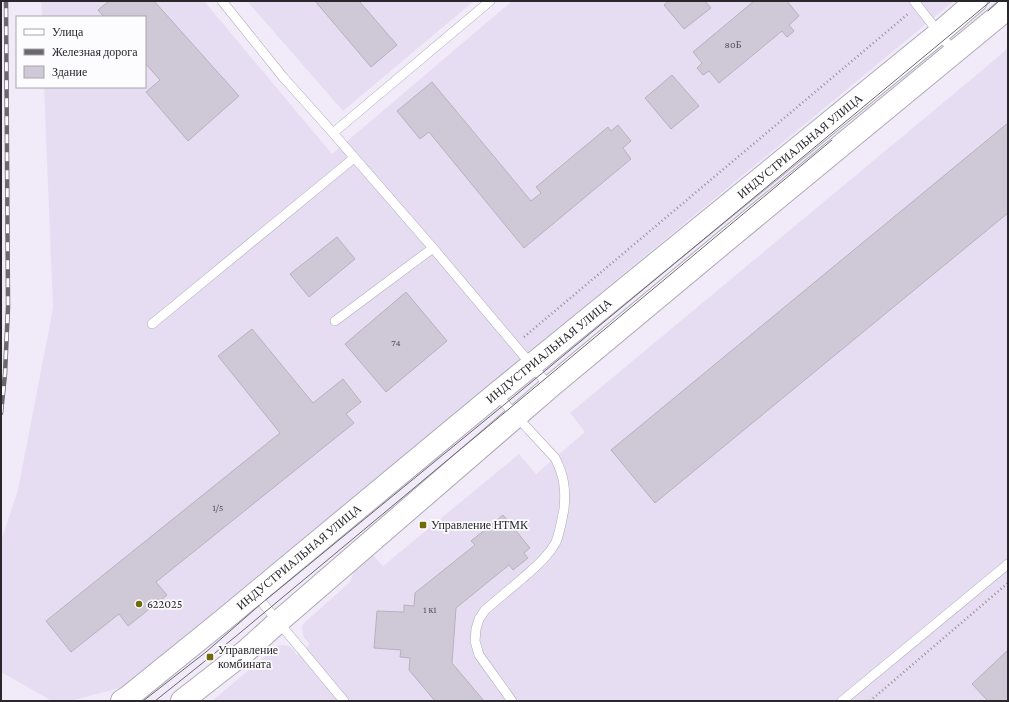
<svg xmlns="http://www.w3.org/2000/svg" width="1009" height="702" viewBox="0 0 1009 702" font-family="'Crimson Pro',serif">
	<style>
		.built { fill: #e7ddf2 }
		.building { fill: #cfc9d7; stroke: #b7b1bf }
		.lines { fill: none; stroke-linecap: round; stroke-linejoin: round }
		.service-casing { stroke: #afa9b6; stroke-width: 10 }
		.secondary-casing { stroke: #afa9b6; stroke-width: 24 }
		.path { stroke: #928e98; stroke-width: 2.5; stroke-dasharray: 1 3; stroke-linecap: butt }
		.service { stroke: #fff; stroke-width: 9 }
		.secondary { stroke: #fff; stroke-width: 22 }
		.tram { stroke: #6a676f; stroke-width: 1 }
		.rail-casing { stroke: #6a676f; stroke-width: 4.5 }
		.rail { stroke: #fcfbfd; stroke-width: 3; stroke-dasharray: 9; stroke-linecap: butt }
		.poi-dot { fill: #706b08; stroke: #fcfbfd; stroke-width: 1.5 }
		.labels { text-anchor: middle; stroke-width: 3.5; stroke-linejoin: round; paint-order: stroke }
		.number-label { font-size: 10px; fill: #525057 }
		.street-label { font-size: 12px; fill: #29272c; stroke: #fcfbfd }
		.poi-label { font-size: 12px; fill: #29272c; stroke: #fcfbfd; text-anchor: start }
	</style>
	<rect width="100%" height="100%" fill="#f1ebf9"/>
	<!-- built -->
	<path class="built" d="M41 1H204L332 154 512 1H954L123 687 71 701H52L1 672V541L18 490 53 308 44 87H145V17H42Z
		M247 1H474L343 111Z
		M1008 48V701H212L277 646 281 645 289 646 293 649 297 655 310 644 304 638 303 634 302 626 304 623 348 584 351 580 355 568 373 555 383 566 519 454 536 474 585 432 570 413 980 72Z"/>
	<!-- building -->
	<path class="building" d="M109 1H154L239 96 188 141 146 92 160 80 145 63V17H104L98 10Z
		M315 1H359L397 45 371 67Z
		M669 1H705L711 8 684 29 664 5Z
		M754 1H787L799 16 789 25 794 31 787 37 782 31 719 83 709 71 703 75 697 68 702 63 693 52Z
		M672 75 699 106 671 129 645 98Z
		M432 82 531 201 541 193 536 187 608 127 611 131 618 125 631 141 623 148 631 159 524 248 429 132 420 139 397 111Z
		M1008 123V213L655 503 611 450Z
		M337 237 355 259 309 297 290 274Z
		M406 292 447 341 386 392 345 344Z
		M252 329 313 403 343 379 361 402 346 414 354 423 156 582 167 595 128 626 119 614 71 652 46 621 280 433 218 356Z
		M503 515 530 548 524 553 528 558 513 570 509 565 456 608 452 663 484 701H435L409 670 410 658 400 657 401 650 374 648 377 611 404 612V605L414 606 415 593 475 545 471 541Z
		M1008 650V701H988L972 684Z"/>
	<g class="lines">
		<!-- service casing -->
		<g class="service-casing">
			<path id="service" d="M222 1 283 77 333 133 433 248 550 387
				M914 1 939 33 944 40 948 44 955 52
				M333 133 490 1
				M335 321 433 248
				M152 324 354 158
				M496 394 555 458C564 475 566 490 564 509 562 519 560 532 556 542 548 557 535 567 523 578 510 589 498 599 485 610L479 619 476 629 475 641 479 655 512 701
				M255 594 344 701
				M842 701 1008 564"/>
		</g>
		<!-- secondary casing -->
		<g class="secondary-casing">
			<g id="secondary">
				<path id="s1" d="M122 701 128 697 222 621 496 394 939 33 976 1"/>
				<path d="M182 701 246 651 278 622 550 387 735 233 1008 8"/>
			</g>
		</g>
		<!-- path -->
		<path class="path" d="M524 337 909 13
			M870 701 1008 583"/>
		<!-- service -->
		<use href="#service" class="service"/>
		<!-- secondary -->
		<use href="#secondary" class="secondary"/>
		<!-- tram -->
		<path class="tram" d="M988 11 999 1
			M143 701 206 652 262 603 505 404 991 1
			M155 701 235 637 832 140"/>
		<!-- rail casing -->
		<g class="rail-casing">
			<path id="rail" d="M1 413 5 374 8 307 6 1"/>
		</g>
		<!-- rail -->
		<use href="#rail" class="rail"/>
	</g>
	<!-- markers -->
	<g class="poi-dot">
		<rect x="419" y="521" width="8" height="8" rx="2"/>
		<circle cx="139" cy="604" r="4"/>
		<rect x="206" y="653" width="8" height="8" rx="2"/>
	</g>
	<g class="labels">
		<!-- number labels -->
		<g class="number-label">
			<text x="733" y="48">80Б</text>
			<text x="396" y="346">74</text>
			<text x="218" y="511">1/5</text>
			<text x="430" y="613">1 к1</text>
		</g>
		<!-- street labels -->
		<g class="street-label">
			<text dy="4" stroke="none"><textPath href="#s1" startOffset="876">ИНДУСТРИАЛЬНАЯ УЛИЦА</textPath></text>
			<text dy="4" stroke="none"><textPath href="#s1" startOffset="552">ИНДУСТРИАЛЬНАЯ УЛИЦА</textPath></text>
			<text dy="4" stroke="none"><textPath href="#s1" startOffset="228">ИНДУСТРИАЛЬНАЯ УЛИЦА</textPath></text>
		</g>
		<!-- poi labels -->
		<g class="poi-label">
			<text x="431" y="529">Управление НТМК</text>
			<text x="147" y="608">622025</text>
			<text x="218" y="654">Управление<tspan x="218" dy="14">комбината</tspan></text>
		</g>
	</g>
	<!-- border -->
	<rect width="1009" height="702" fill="none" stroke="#29272c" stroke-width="4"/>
	<!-- legend -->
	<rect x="16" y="16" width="130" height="72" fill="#fcfbfd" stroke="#a8a6a9"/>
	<rect x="24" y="29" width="20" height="6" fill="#ffffff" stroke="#a8a6a9"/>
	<text x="52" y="36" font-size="12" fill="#29272c">Улица</text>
	<rect x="24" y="49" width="20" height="6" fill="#6a676f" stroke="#a8a6a9"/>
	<text x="52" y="56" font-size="12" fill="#29272c">Железная дорога</text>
	<rect x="24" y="66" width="20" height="12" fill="#cfc9d7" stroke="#a8a6a9"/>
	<text x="52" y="76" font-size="12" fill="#29272c">Здание</text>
</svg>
